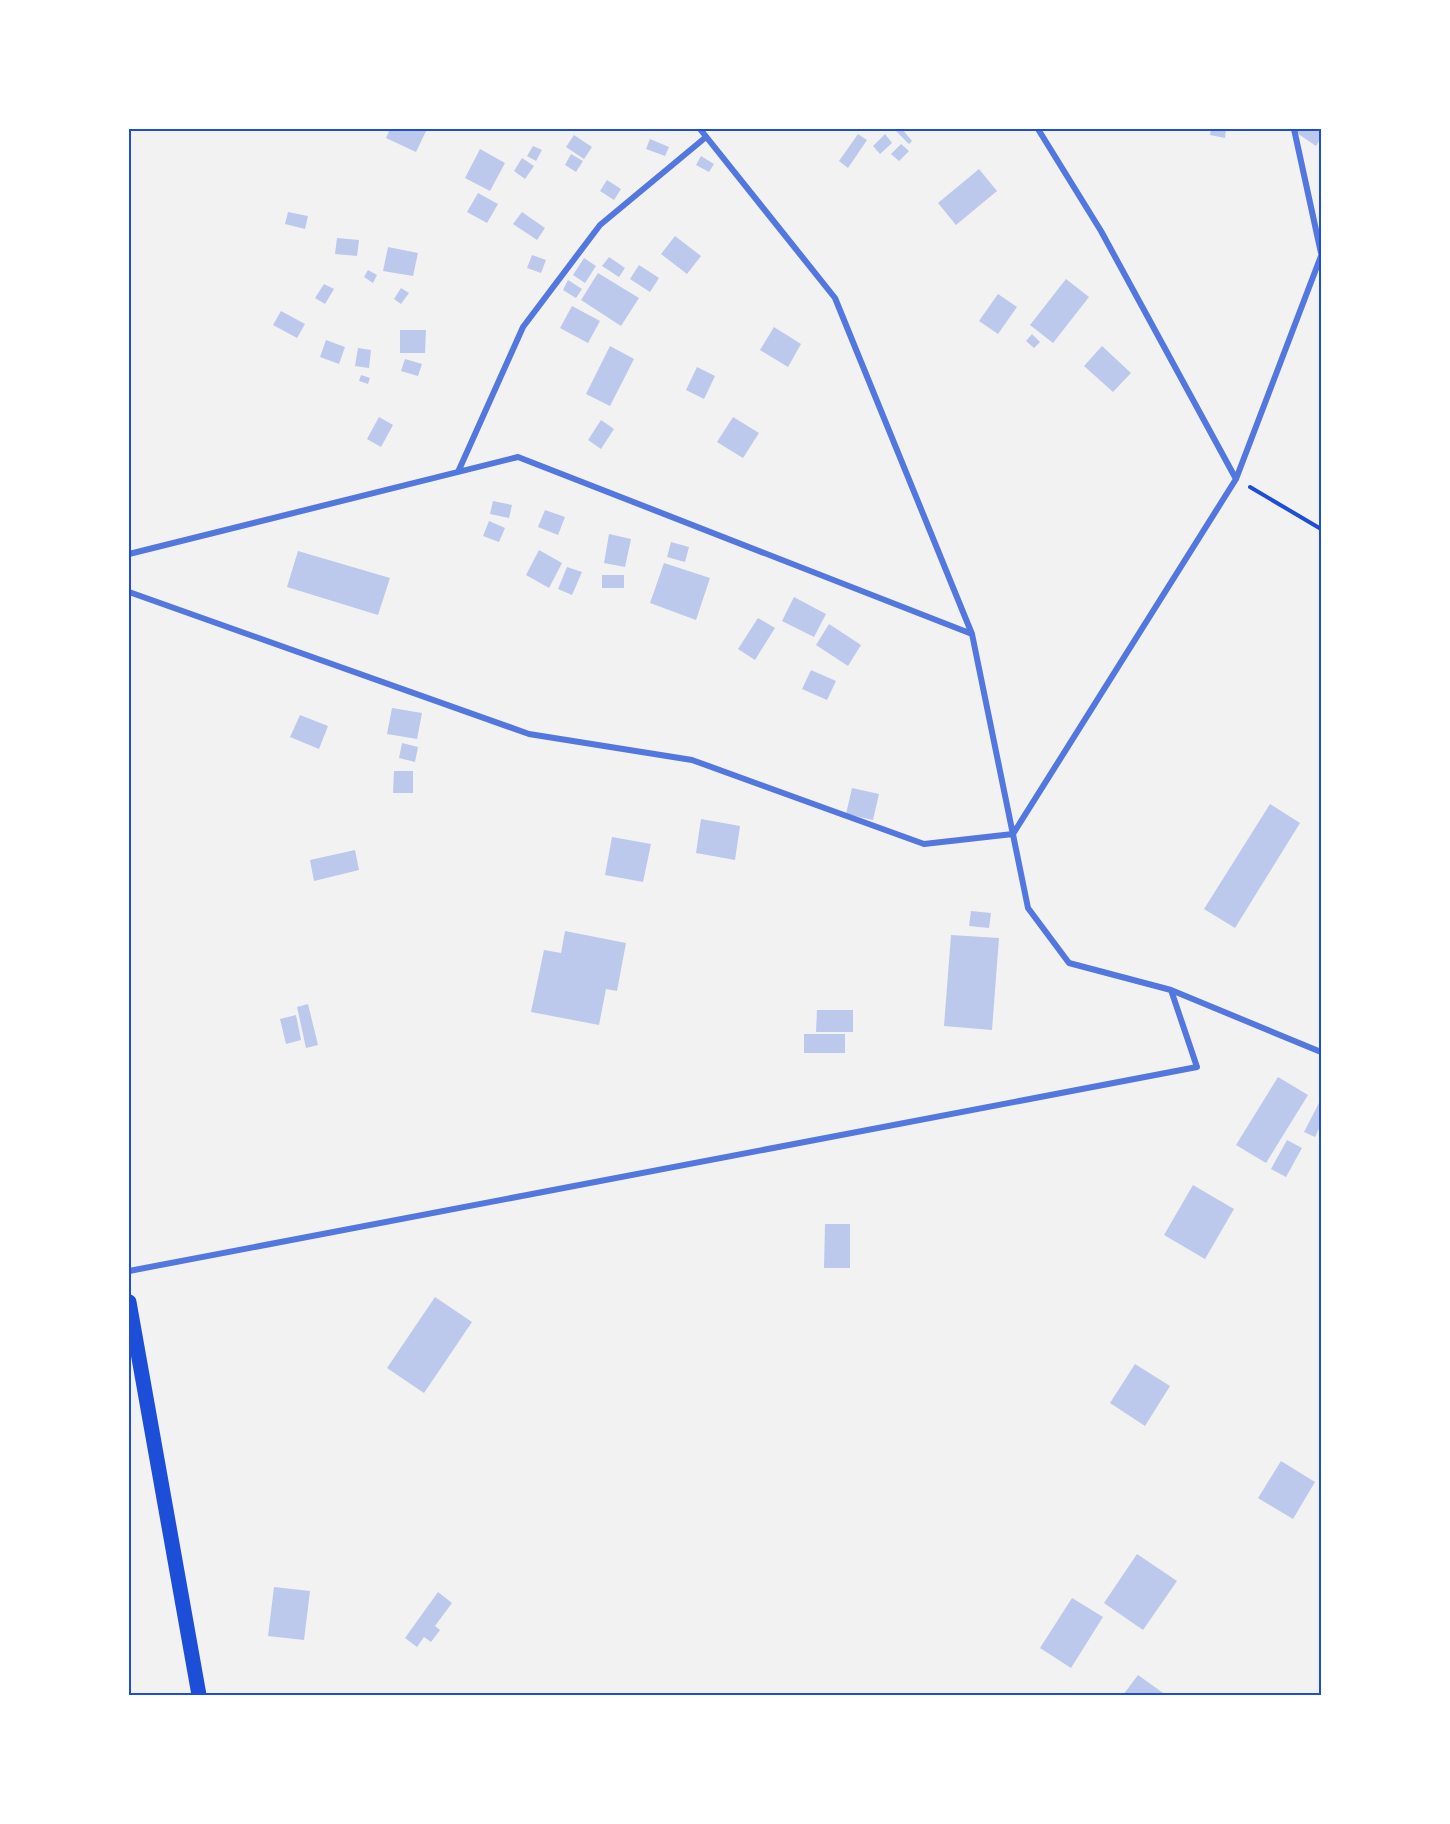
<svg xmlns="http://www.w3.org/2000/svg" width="1450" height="1824" viewBox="0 0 1450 1824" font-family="'Roboto Condensed',sans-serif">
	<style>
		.building { fill: #bdc9ec }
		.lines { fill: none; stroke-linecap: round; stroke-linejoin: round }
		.path { stroke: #1d4ed8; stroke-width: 4 }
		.minor { stroke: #5277de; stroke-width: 6 }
		.primary { stroke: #1d4ed8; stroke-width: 15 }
		.neatline { fill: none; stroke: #1d4ed8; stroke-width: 2 }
	</style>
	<rect width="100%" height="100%" fill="#f2f2f2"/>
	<!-- building -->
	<path class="building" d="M390 129H427L416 152 386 138Z
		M894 129H902L912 141 909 144Z
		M1211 129H1226L1225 138 1210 135Z
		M1291 129H1321V138L1316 146Z
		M858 134 867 140 848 168 839 161Z
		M885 134 892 143 880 154 873 146Z
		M574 135 592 147 584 159 566 147Z
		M650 139 669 147 665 156 646 149Z
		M901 144 909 151 899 161 891 154Z
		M533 146 542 150 536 161 527 156Z
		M480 149 505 163 490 191 465 178Z
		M571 154 583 161 576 172 565 165Z
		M701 156 714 164 709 172 696 165Z
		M522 158 534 166 525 179 514 171Z
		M979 169 997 191 956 225 938 203Z
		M607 180 621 189 614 200 600 191Z
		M478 193 498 204 487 223 467 212Z
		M288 212 308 216 305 229 285 224Z
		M522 212 545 228 537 240 513 224Z
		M675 236 701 256 687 274 661 254Z
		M337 238 359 240 357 256 335 254Z
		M388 247 418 253 413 276 383 271Z
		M532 255 546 260 541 273 527 268Z
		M609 257 625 268 619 277 602 266Z
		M584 258 596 266 585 283 573 275Z
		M639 265 659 278 650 292 630 279Z
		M368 270 377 275 373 283 364 277Z
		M598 273 639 298 621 326 581 300Z
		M1066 279 1089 297 1053 343 1030 325Z
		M568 280 582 289 576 298 563 290Z
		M324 284 334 289 325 304 315 298Z
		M401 288 409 293 401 304 394 299Z
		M998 294 1017 307 998 334 979 321Z
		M572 306 600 321 588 343 560 328Z
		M281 311 305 324 297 338 273 325Z
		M774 327 801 344 788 367 760 350Z
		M400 330H426L425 353H400Z
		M1032 334 1040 342 1034 348 1026 341Z
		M326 340 345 347 339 364 320 357Z
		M610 346 634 359 610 406 586 394Z
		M1102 346 1131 373 1113 392 1084 366Z
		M358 348 371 350 369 368 355 366Z
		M405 359 422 364 418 376 401 371Z
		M697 367 715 376 704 399 686 390Z
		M361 375 370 378 368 384 359 381Z
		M379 417 393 425 381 447 367 439Z
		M733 417 759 433 743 458 717 442Z
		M601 420 614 429 601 449 588 440Z
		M493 501 512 505 509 518 490 514Z
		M545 510 565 517 558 535 538 527Z
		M489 521 505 528 499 542 483 536Z
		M609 534 631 539 625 567 604 563Z
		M671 542 689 547 685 562 667 557Z
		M539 550 562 563 549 588 526 575Z
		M298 551 390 578 378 615 287 587Z
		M664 563 710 578 696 620 650 603Z
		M567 567 582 572 572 595 558 589Z
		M602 575H624V588H602Z
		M794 597 826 614 814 637 782 621Z
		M758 618 775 628 755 660 738 649Z
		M829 624 861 645 848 666 816 645Z
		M811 670 836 681 827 700 802 689Z
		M392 708 422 713 417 739 387 734Z
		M300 715 328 726 319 749 290 737Z
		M402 743 418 747 415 762 399 758Z
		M394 771H413V793H393Z
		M852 788 879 794 873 820 846 814Z
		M1270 804 1300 823 1235 928 1204 909Z
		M701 819 740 826 735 860 696 853Z
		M612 837 651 844 643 882 605 875Z
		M355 850 359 870 314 881 310 860Z
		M971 911 991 913 989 928 969 926Z
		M565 931 626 943 617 991 606 989 599 1025 531 1012 544 950 561 953Z
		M951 935 999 938 992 1030 944 1026Z
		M308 1004 318 1045 306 1048 297 1007Z
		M817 1010H853V1032H816Z
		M296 1015 301 1040 286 1044 280 1019Z
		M804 1034H845V1053H804Z
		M1278 1077 1308 1095 1266 1163 1236 1145Z
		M1319 1103 1321 1124 1315 1137 1304 1132Z
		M1287 1140 1302 1148 1286 1177 1271 1169Z
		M1193 1185 1234 1209 1205 1259 1164 1235Z
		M825 1224H850V1268H824Z
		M435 1297 472 1322 424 1393 387 1368Z
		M1135 1364 1170 1386 1145 1426 1110 1403Z
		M1281 1461 1315 1482 1293 1519 1258 1498Z
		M1137 1554 1177 1581 1143 1630 1104 1603Z
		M274 1587 310 1591 304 1640 268 1636Z
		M438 1592 452 1603 435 1626 440 1630 431 1642 424 1637 417 1647 405 1638Z
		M1072 1598 1103 1617 1071 1668 1040 1648Z
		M1138 1675 1166 1695H1123Z"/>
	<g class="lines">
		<!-- path -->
		<path class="path" d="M1250 487 1321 529"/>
		<!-- minor -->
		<path class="minor" d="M1038 129 1101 231 1236 479
			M1294 129 1321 253
			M458 472 523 327 600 225 706 137
			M129 554 518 457 972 634
			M129 592 529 734 692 760 924 844 1013 834 1236 479 1321 256
			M1171 990 1321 1052
			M129 1271 1197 1067 1171 990 1069 963 1028 908 972 634 835 298 700 129"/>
		<!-- primary -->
		<path class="primary" d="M129 1302 199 1695"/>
	</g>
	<!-- border -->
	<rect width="1450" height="1824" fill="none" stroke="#ffffff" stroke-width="261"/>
	<rect x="130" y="130" width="1190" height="1564" class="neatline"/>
</svg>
